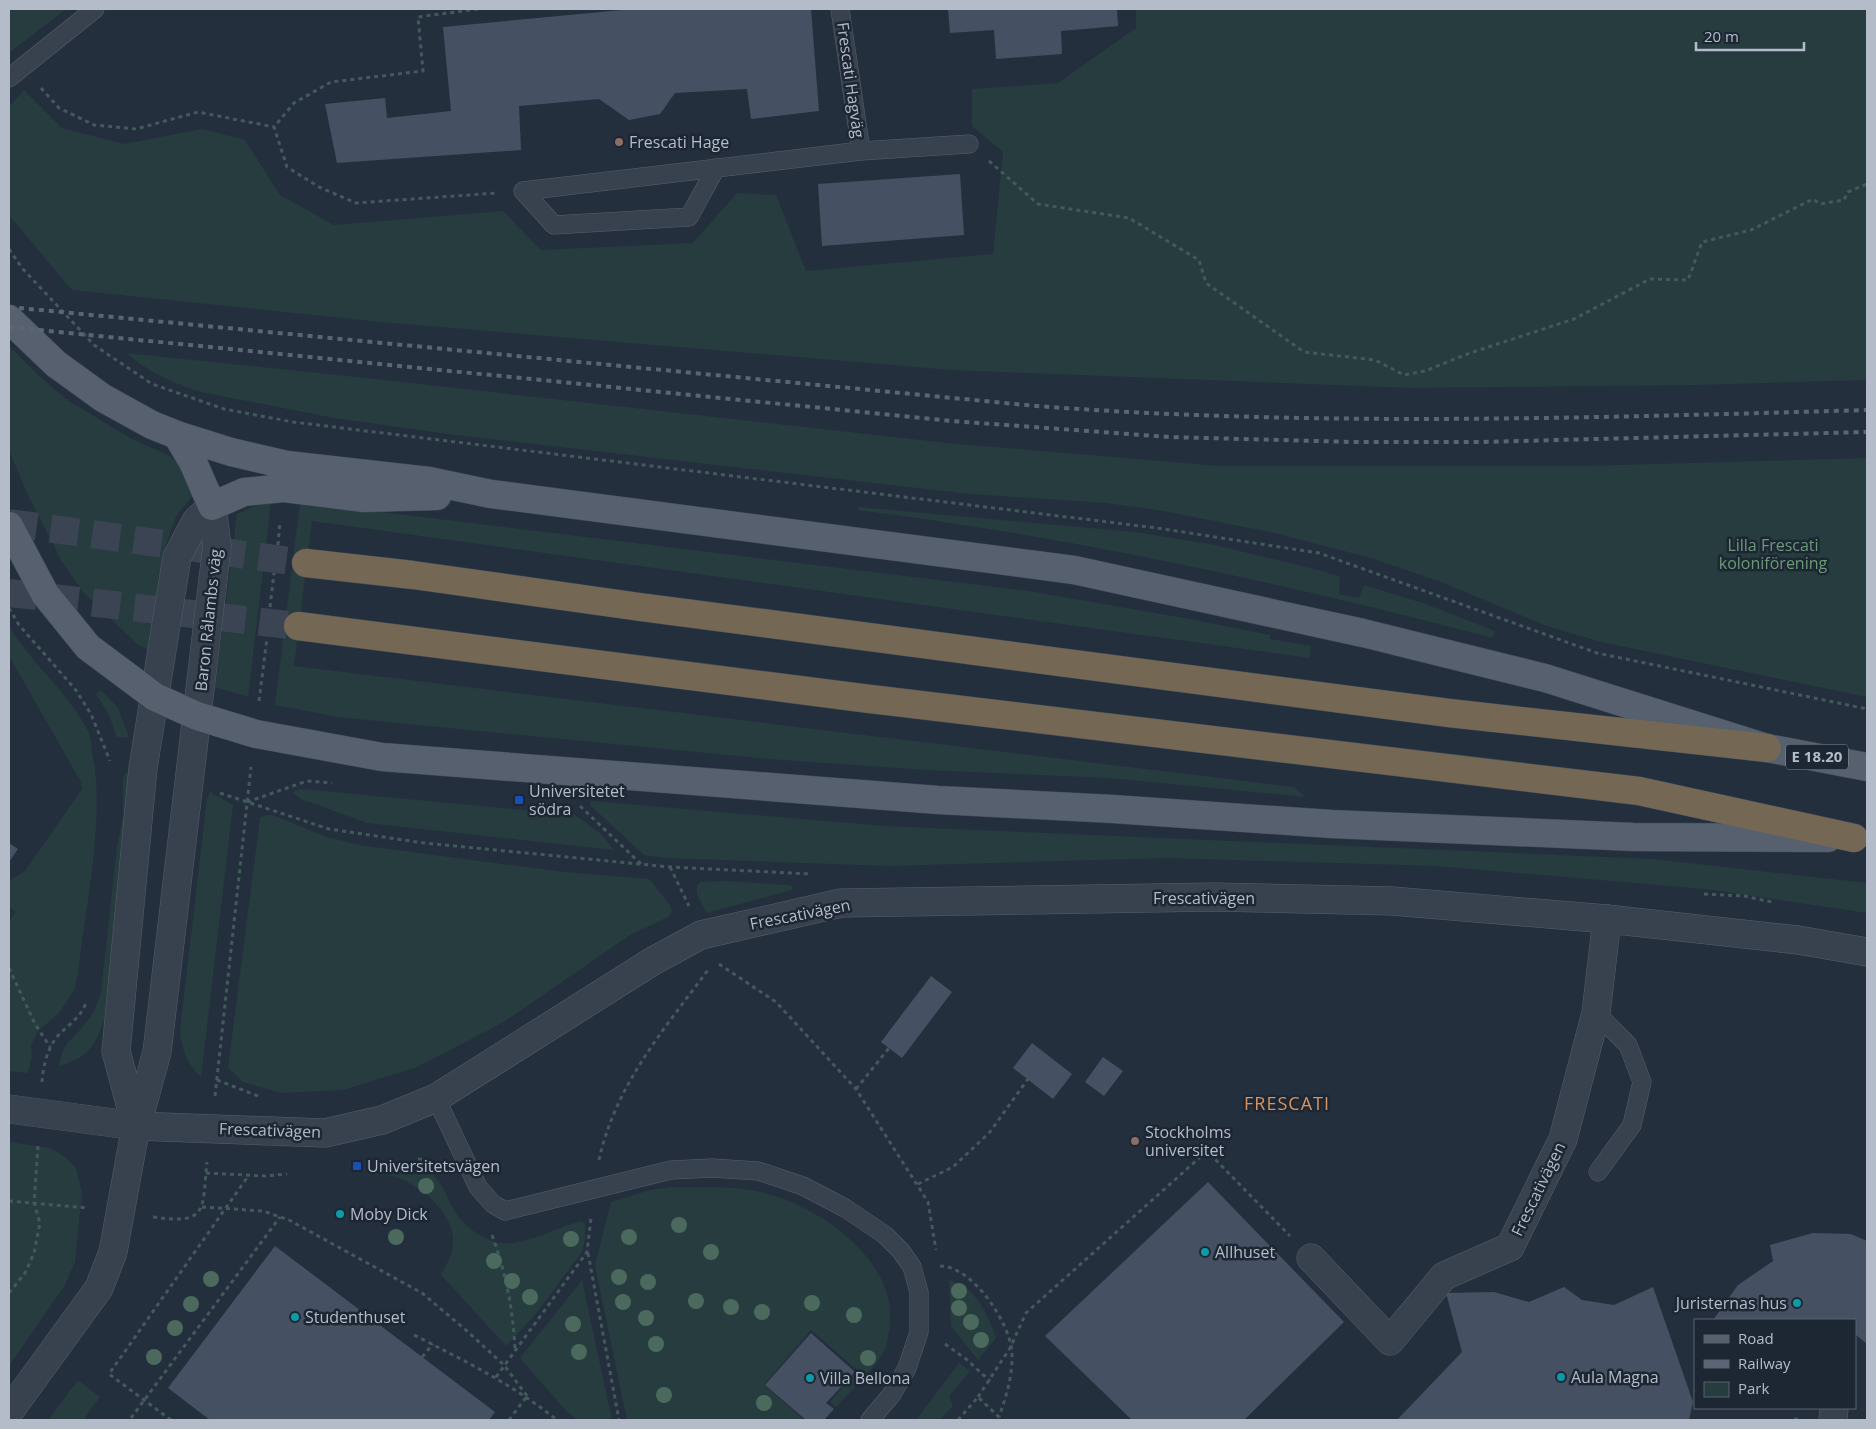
<svg xmlns="http://www.w3.org/2000/svg" width="1876" height="1429" viewBox="0 0 1876 1429" font-family="'Open Sans',sans-serif">
	<style>
		.green { fill: #263c3f }
		.building { fill: #455162 }
		.lines { fill: none; stroke-linecap: round; stroke-linejoin: round }
		.motorway-tunnel { stroke: #3a4453; stroke-width: 28; stroke-dasharray: 28 14; stroke-linecap: butt }
		.service-casing { stroke: #565f6c; stroke-width: 19 }
		.minor-casing { stroke: #565f6c; stroke-width: 29 }
		.tertiary-casing { stroke: #565f6c; stroke-width: 29 }
		.primary-casing { stroke: #414a57; stroke-width: 29 }
		.motorway-casing { stroke: #434c59; stroke-width: 29 }
		.path { stroke: #44595c; stroke-width: 3; stroke-dasharray: 4 4; stroke-linecap: butt }
		.service { stroke: #38414e; stroke-width: 18 }
		.minor { stroke: #38414e; stroke-width: 28 }
		.tertiary { stroke: #38414e; stroke-width: 28 }
		.primary { stroke: #56606e; stroke-width: 28 }
		.motorway { stroke: #746855; stroke-width: 28 }
		.rail { stroke: #5a6575; stroke-width: 4; stroke-dasharray: 5 5; stroke-linecap: butt }
		.tree { fill: #4b6a5d }
		.education-dot { fill: #8d6e63; stroke: #1d2633; stroke-width: 2 }
		.transit-dot { fill: #1a4fb4; stroke: #1d2633; stroke-width: 2 }
		.culture-dot { fill: #0f9aa8; stroke: #1d2633; stroke-width: 2 }
		.labels { text-anchor: middle; stroke-width: 5; stroke-linejoin: round; paint-order: stroke }
		.shield { fill: #1d2633; stroke: #878f9c; stroke-width: 1 }
		.shield-label { font-size: 15px; font-weight: bold; fill: #b4bcc9 }
		.street-label { font-size: 16px; fill: #b4bcc9; stroke: #1d2633 }
		.poi-label { font-size: 16px; fill: #b4bcc9; stroke: #1d2633; text-anchor: start }
		.park-label { font-size: 16px; fill: #6b9a76; stroke: #1d2633 }
		.neighbourhood-label { font-size: 18px; letter-spacing: 1px; fill: #d59563; stroke: #1d2633 }
	</style>
	<rect width="100%" height="100%" fill="#242f3e"/>
	<!-- green -->
	<path class="green" d="M9 9H66L9 53Z
		M1136 9H1867V380L1697 385 1410 388 951 370 381 322 72 290 9 215V107L24 90 62 128 124 144 202 129 245 140 280 195 334 225 503 211 541 250 693 243 737 193 776 195 806 271 993 254 1003 152 972 126V89L1058 83 1136 28Z
		M9 346 39 376 66 399 130 438 170 456 181 467 195 492 176 517 163 552 149 650 136 643 83 592 61 560 27 493 9 450Z
		M126 353 366 378 947 443 1220 466H1585L1867 458V697L1601 642 1547 626 1438 581 1374 559 1275 533 1158 510 1106 503 970 494 455 435 334 418 201 392C174 384 147 371 126 353Z
		M300 502 1029 591 1190 619 1270 635V639L1311 646 1310 658 312 521 294 666 1294 787 1305 797 1109 778 926 770 769 759 408 724 338 717 275 705Z
		M271 503 248 697 215 687 237 514 259 504Z
		M858 507 1135 532 1215 545 1323 571 1340 577 1339 594 1359 598 1364 585 1426 604 1495 631 1493 638C1285 583 1071 537 857 510Z
		M9 626C31 663 66 690 87 729 91 735 91 744 92 751 106 818 85 906 78 974L75 988 67 1001 59 1013 38 1031 31 1045 32 1055 28 1073 9 1071V922L16 912 9 907V881L25 871 82 789 81 782 9 656Z
		M101 690 118 708 129 737 117 738 109 715 96 694Z
		M132 771 108 1007C99 1038 93 1057 59 1066 63 1042 71 1041 85 1024 93 1015 97 1004 101 993L117 846 123 816V777L127 772Z
		M302 789 575 815 601 834 614 850 367 823 301 799 292 792Z
		M210 792 233 805 201 1077C187 1064 181 1049 180 1030L207 799Z
		M591 801 885 826 1653 859 1867 883V913L1705 889 1436 866 1166 858 889 866 665 858 644 855 591 806Z
		M266 815H273L327 837 359 845 564 872 649 879 670 905 672 912 668 917 630 935 504 1022 415 1068 343 1090 281 1093 243 1082 228 1068 260 818Z
		M727 881 788 885 792 886V890L707 913C702 903 691 891 700 882Z
		M9 1142 51 1148 66 1158 76 1168 82 1193 75 1262 65 1285 9 1366Z
		M421 1168C443 1178 442 1189 453 1208 463 1228 489 1246 512 1243 536 1240 558 1227 582 1221L585 1224V1240L581 1253 536 1314 506 1346 443 1277 441 1274C448 1263 454 1250 453 1237 450 1209 418 1183 392 1176 384 1174 374 1175 365 1174Z
		M672 1187C695 1188 721 1186 744 1189 807 1196 903 1258 889 1331 888 1337 887 1344 885 1349 874 1371 852 1389 836 1407L830 1402 857 1370 811 1330 764 1385 804 1420H627L595 1266 611 1202 650 1190Z
		M582 1280 612 1420H578L567 1412 520 1358Z
		M949 1280C975 1286 988 1314 996 1338L978 1360 951 1326Z
		M959 1363 970 1371 949 1396 953 1406 940 1420H916Z
		M78 1380 100 1397 83 1420H48Z"/>
	<!-- building -->
	<path class="building" d="M633 9H811L819 111 751 119 747 89 675 93 660 114 629 120 599 99 519 106 521 150 337 163 325 104 385 98 387 118 451 111 443 27Z
		M948 9H1117L1118 26 1061 31 1062 54 996 59 994 30 950 33Z
		M960 174 964 235 822 246 818 184Z
		M9 843 18 849 9 862Z
		M931 976 952 992 902 1058 881 1042Z
		M1032 1043 1072 1074 1053 1099 1013 1068Z
		M1103 1057 1123 1071 1104 1096 1085 1082Z
		M1208 1182 1344 1322 1244 1420H1132L1045 1336Z
		M1813 1233 1851 1234 1867 1241V1344L1855 1334V1320H1713L1738 1285 1773 1261 1770 1245Z
		M275 1246 495 1412 489 1420H210L168 1388Z
		M1564 1287 1582 1300 1614 1305 1653 1287 1693 1402 1689 1420H1397L1462 1352 1446 1293 1494 1292 1529 1302Z
		M811 1333 855 1372 826 1403 834 1409 824 1420H806L765 1385Z"/>
	<g class="lines">
		<!-- motorway-tunnel -->
		<path class="motorway-tunnel" d="M9 523 306 563
			M9 593 298 626"/>
		<!-- service casing -->
		<g class="service-casing">
			<path id="service" d="M840 9 861 151
				M9 78 95 9
				M523 191 861 151 969 144
				M523 191 554 225 689 217 716 168
				M1596 1013 1628 1045 1642 1082 1632 1125 1598 1172
				M436 1098 478 1187 493 1204 505 1211 671 1170 712 1168 758 1171 803 1186 845 1208 885 1235 901 1251 912 1267 919 1292V1332L907 1368 892 1394 870 1420"/>
		</g>
		<!-- minor casing -->
		<g class="minor-casing">
			<path id="minor" d="M9 1109 136 1126 113 1252 99 1288 9 1412
				M1311 1258 1390 1341 1444 1276 1510 1247 1563 1139 1596 1013 1607 919
				M1833 1420 1834 1408"/>
		</g>
		<!-- tertiary casing -->
		<g class="tertiary-casing">
			<path id="tertiary" d="M137 1125 157 1052 217 546 212 506
				M136 1126 325 1133 382 1120 436 1098 653 961 701 935 841 903 1214 897 1392 901 1607 919 1798 940 1867 952
				M136 1126 116 1051 143 768 177 557 196 521 212 506"/>
		</g>
		<!-- primary casing -->
		<g class="primary-casing">
			<path id="primary" d="M9 319 56 364 103 398 152 425 177 435 231 452 287 465 429 481 491 494 1074 570 1363 633 1545 678 1767 748 1867 767
				M177 435 193 462 212 506 244 492 284 488 364 498 437 496
				M9 526 45 594 88 647 155 697 197 716 256 734 382 757 938 800 1113 809 1331 824 1634 837 1828 838"/>
		</g>
		<!-- motorway casing -->
		<g class="motorway-casing">
			<path id="motorway" d="M306 563 413 575 640 607 1449 713 1767 748
				M298 626 862 698 1639 791 1854 838"/>
		</g>
		<!-- path -->
		<path class="path" d="M478 9 418 17 423 71 331 82 294 103 274 127 287 167 319 187 356 203 497 193
			M41 88 59 108 94 125 136 129 198 112 274 127
			M989 161 1038 204 1129 218 1199 260 1206 283 1304 352 1375 360 1404 375 1425 371 1470 353 1574 319 1650 279 1688 280 1702 242 1751 230 1813 199 1820 204 1844 200 1848 192 1867 184
			M9 249 22 268 94 345 152 384 224 409 293 422 1157 528 1319 553 1597 653 1867 709
			M278 545 280 521
			M270 607 274 573
			M9 608 19 625 75 689 91 714 110 761
			M259 701 267 638
			M220 793 329 829 424 843 670 867 811 874
			M247 802 307 781 332 783
			M580 806 641 864
			M670 867 689 906
			M1704 894 1744 896 1772 902
			M719 964 776 1002 856 1089 928 1202 936 1250
			M9 968 35 1024 50 1047
			M217 1080 258 1096
			M42 1082C43 1067 47 1050 56 1038 66 1026 80 1019 86 1003
			M856 1089 889 1048
			M215 1096 251 767
			M418 1159 426 1160 437 1168
			M599 1160C615 1086 664 1029 708 970
			M206 1173 265 1176 287 1174
			M918 1184 953 1167 990 1132 1028 1079
			M9 1201 88 1208
			M202 1207 263 1211 289 1220 422 1293 467 1331 504 1365 527 1396
			M153 1217C209 1225 202 1210 207 1162
			M492 1235C506 1274 513 1308 515 1350
			M588 1253 619 1420
			M940 1266C972 1266 1010 1322 1012 1353 1013 1375 1006 1397 999 1417
			M9 1293 25 1273 34 1253 40 1223 34 1203 38 1146
			M414 1335C465 1361 512 1384 557 1420
			M945 1344 966 1359 990 1381
			M422 1357 433 1344
			M496 1377 587 1252 591 1218
			M978 1397 1010 1348 1026 1313 1207 1151 1290 1236
			M131 1418 280 1217
			M171 1420 109 1374 249 1175
			M509 1420 527 1396
			M958 1420 978 1397 1002 1420
			M1794 1420 1801 1417"/>
		<!-- service -->
		<use href="#service" class="service"/>
		<!-- minor -->
		<use href="#minor" class="minor"/>
		<!-- tertiary -->
		<use href="#tertiary" class="tertiary"/>
		<!-- primary -->
		<use href="#primary" class="primary"/>
		<!-- motorway -->
		<use href="#motorway" class="motorway"/>
		<!-- rail -->
		<path class="rail" d="M9 307 1036 406C1313 427 1590 418 1867 410
			M9 327 952 421 1169 437 1353 442H1481L1867 432"/>
	</g>
	<!-- trees -->
	<g class="tree">
		<circle cx="426" cy="1186" r="8"/>
		<circle cx="679" cy="1225" r="8"/>
		<circle cx="396" cy="1237" r="8"/>
		<circle cx="629" cy="1237" r="8"/>
		<circle cx="571" cy="1239" r="8"/>
		<circle cx="711" cy="1252" r="8"/>
		<circle cx="494" cy="1261" r="8"/>
		<circle cx="619" cy="1277" r="8"/>
		<circle cx="211" cy="1279" r="8"/>
		<circle cx="512" cy="1281" r="8"/>
		<circle cx="648" cy="1282" r="8"/>
		<circle cx="959" cy="1291" r="8"/>
		<circle cx="530" cy="1297" r="8"/>
		<circle cx="696" cy="1301" r="8"/>
		<circle cx="623" cy="1302" r="8"/>
		<circle cx="812" cy="1303" r="8"/>
		<circle cx="191" cy="1304" r="8"/>
		<circle cx="731" cy="1307" r="8"/>
		<circle cx="959" cy="1308" r="8"/>
		<circle cx="762" cy="1312" r="8"/>
		<circle cx="854" cy="1315" r="8"/>
		<circle cx="646" cy="1318" r="8"/>
		<circle cx="971" cy="1322" r="8"/>
		<circle cx="573" cy="1324" r="8"/>
		<circle cx="175" cy="1328" r="8"/>
		<circle cx="981" cy="1340" r="8"/>
		<circle cx="656" cy="1344" r="8"/>
		<circle cx="579" cy="1352" r="8"/>
		<circle cx="154" cy="1357" r="8"/>
		<circle cx="868" cy="1358" r="8"/>
		<circle cx="664" cy="1395" r="8"/>
		<circle cx="764" cy="1403" r="8"/>
	</g>
	<!-- markers -->
	<g class="education-dot">
		<circle cx="619" cy="142" r="5"/>
		<circle cx="1135" cy="1141" r="5"/>
	</g>
	<g class="transit-dot">
		<rect x="514" y="795" width="10" height="10" rx="2.5"/>
		<rect x="352" y="1161" width="10" height="10" rx="2.5"/>
	</g>
	<g class="culture-dot">
		<circle cx="340" cy="1214" r="5"/>
		<circle cx="1205" cy="1252" r="5"/>
		<circle cx="1797" cy="1303" r="5"/>
		<circle cx="295" cy="1317" r="5"/>
		<circle cx="1561" cy="1377" r="5"/>
		<circle cx="810" cy="1378" r="5"/>
	</g>
	<g class="labels">
		<!-- shield labels -->
		<rect class="shield" x="1786" y="744.5" width="62" height="25" rx="4"/>
		<g class="shield-label">
			<text x="1817" y="762">E 18.20</text>
		</g>
		<!-- street labels -->
		<g class="street-label">
			<text transform="translate(851 80) rotate(82)" y="6">Frescati Hagväg</text>
			<text transform="translate(208 620) rotate(-84)" y="6">Baron Rålambs väg</text>
			<text x="1204" y="904">Frescativägen</text>
			<text transform="translate(800 914) rotate(-11)" y="6">Frescativägen</text>
			<text transform="translate(270 1130) rotate(2)" y="6">Frescativägen</text>
			<text transform="translate(1538 1189) rotate(-64)" y="6">Frescativägen</text>
		</g>
		<!-- poi labels -->
		<g class="poi-label">
			<text x="629" y="148">Frescati Hage</text>
			<text x="529" y="797">Universitetet<tspan x="529" dy="18">södra</tspan></text>
			<text x="1145" y="1138">Stockholms<tspan x="1145" dy="18">universitet</tspan></text>
			<text x="367" y="1172">Universitetsvägen</text>
			<text x="350" y="1220">Moby Dick</text>
			<text x="1215" y="1258">Allhuset</text>
			<text x="1787" y="1309" text-anchor="end">Juristernas hus</text>
			<text x="305" y="1323">Studenthuset</text>
			<text x="1571" y="1383">Aula Magna</text>
			<text x="820" y="1384">Villa Bellona</text>
		</g>
		<!-- park labels -->
		<g class="park-label">
			<text x="1773" y="551">Lilla Frescati<tspan x="1773" dy="18">koloniförening</tspan></text>
		</g>
		<!-- neighbourhood labels -->
		<g class="neighbourhood-label">
			<text x="1287" y="1110">FRESCATI</text>
		</g>
	</g>
	<!-- border -->
	<rect width="1876" height="1429" fill="none" stroke="#b4bcc9" stroke-width="20"/>
	<!-- legend -->
	<rect x="1694" y="1319" width="162" height="90" fill="#1d2633" stroke="#59626f"/>
	<rect x="1704" y="1335" width="25" height="8" fill="#56606e" stroke="#59626f"/>
	<text x="1738" y="1344" font-size="15" fill="#b4bcc9">Road</text>
	<rect x="1704" y="1360" width="25" height="8" fill="#5a6575" stroke="#59626f"/>
	<text x="1738" y="1369" font-size="15" fill="#b4bcc9">Railway</text>
	<rect x="1704" y="1382" width="25" height="15" fill="#263c3f" stroke="#59626f"/>
	<text x="1738" y="1394" font-size="15" fill="#b4bcc9">Park</text>
	<!-- scale -->
	<path d="M1696 42v8h108v-8" fill="none" stroke="#b4bcc9" stroke-width="2.5"/>
	<text x="1704" y="42" font-size="15" fill="#b4bcc9" stroke="#1d2633" stroke-width="4" paint-order="stroke">20 m</text>
</svg>
